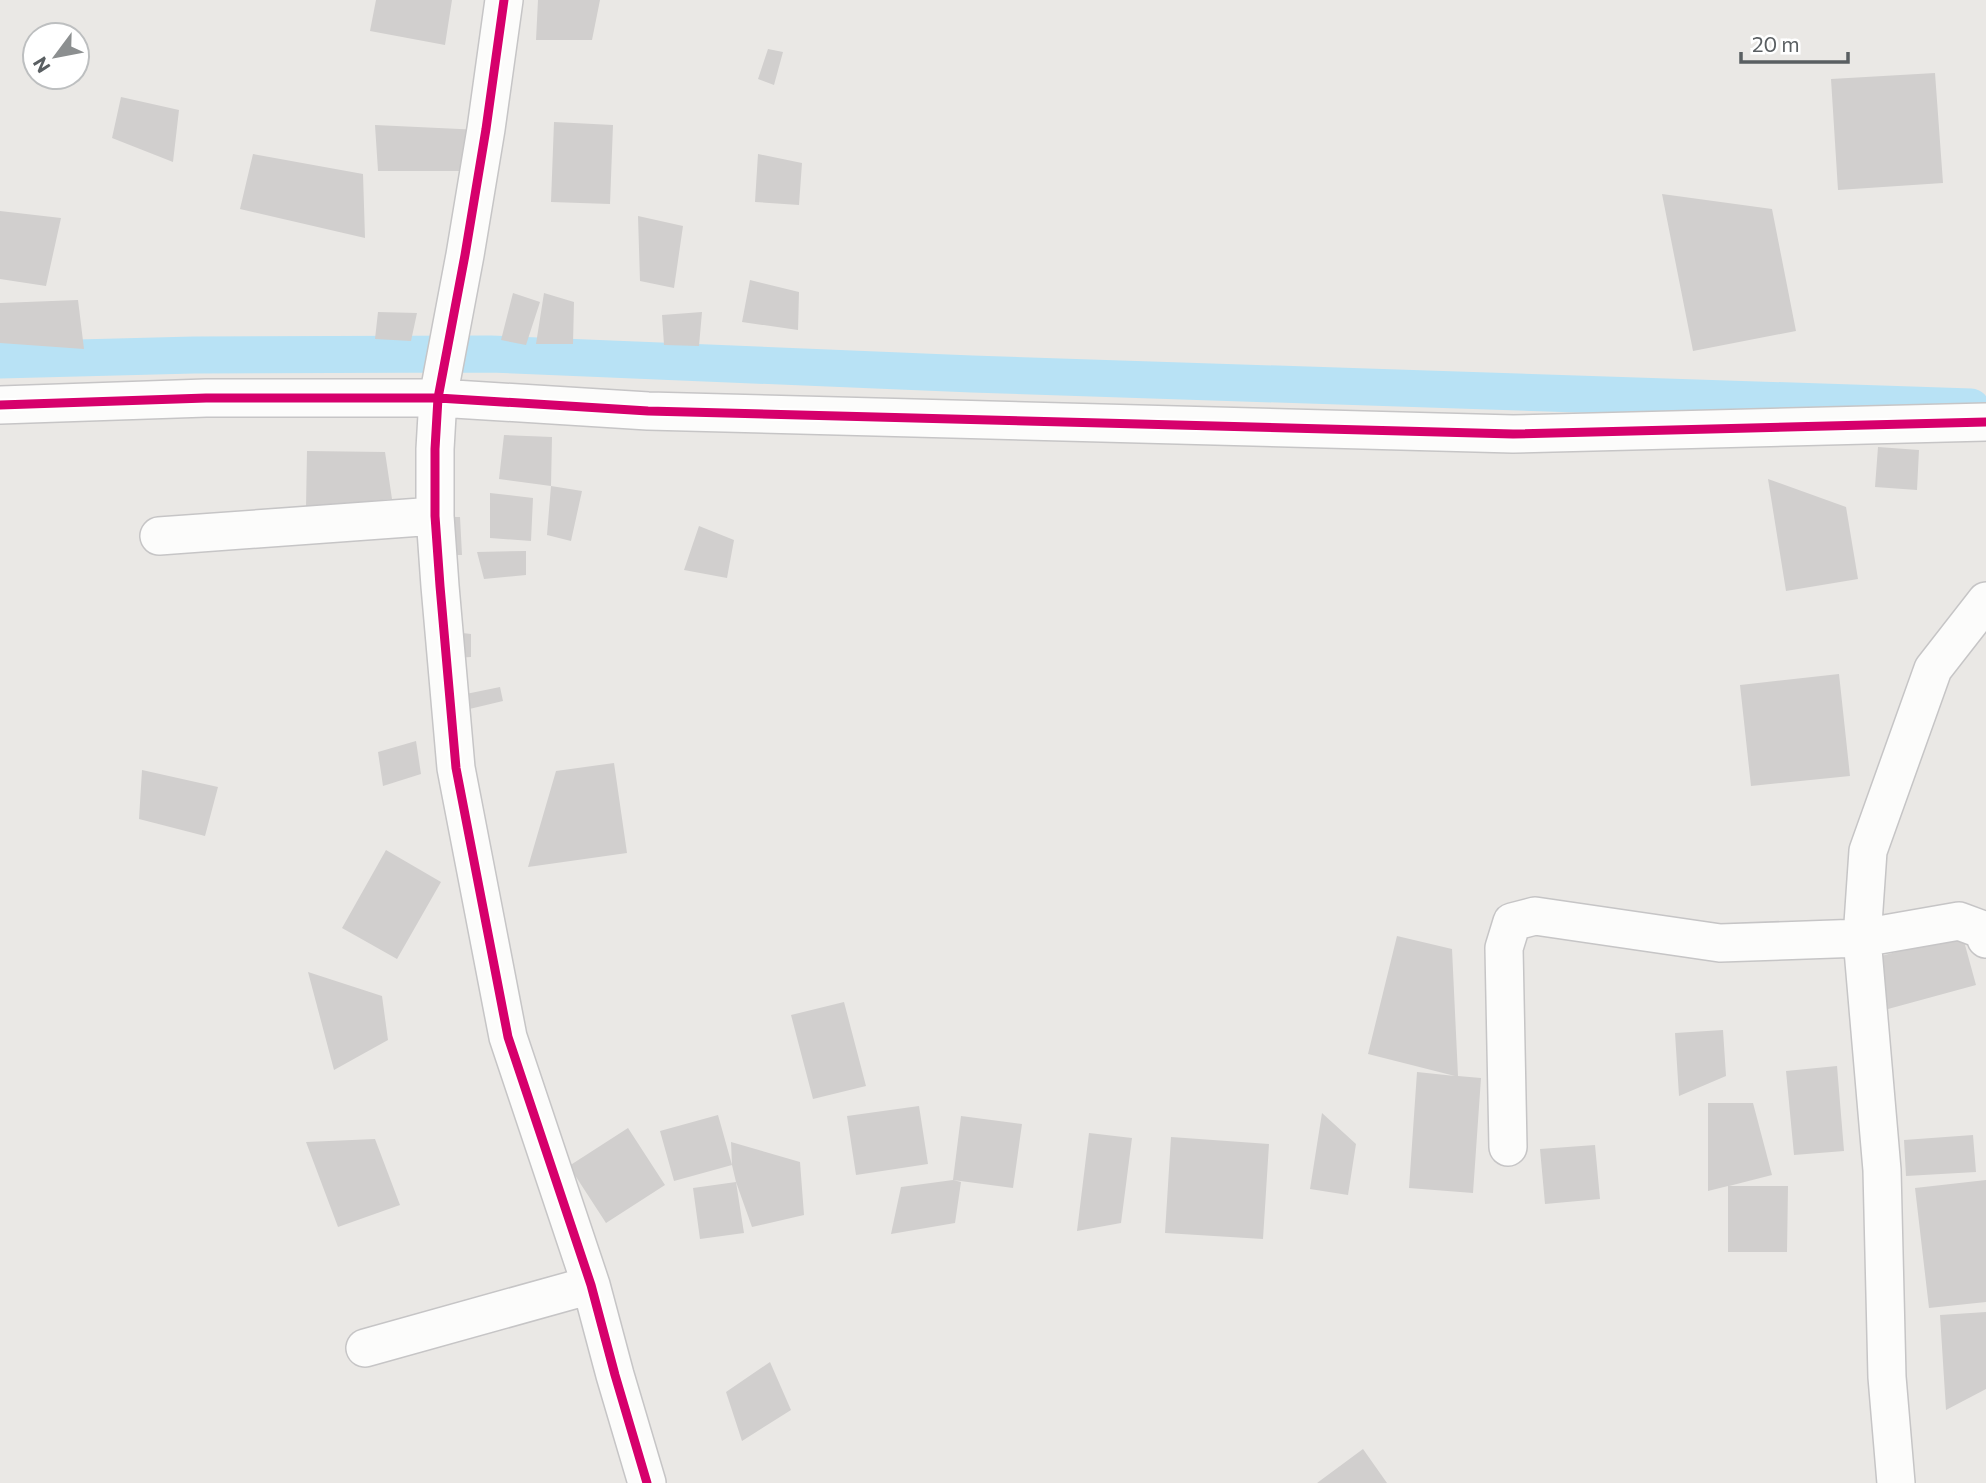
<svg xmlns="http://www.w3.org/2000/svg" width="1986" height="1483" viewBox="0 0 1986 1483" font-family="Commissioner,sans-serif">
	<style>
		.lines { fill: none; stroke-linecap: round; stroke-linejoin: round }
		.canal { stroke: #b8e2f5; stroke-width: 37 }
		.building { fill: #d1cfce }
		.minor-casing { stroke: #c6c5c6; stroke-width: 40 }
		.minor { stroke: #fcfcfb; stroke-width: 37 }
		.cycleway-casing { stroke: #fff; stroke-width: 13 }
		.cycleway { stroke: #d6006c; stroke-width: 9 }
	</style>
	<rect width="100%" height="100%" fill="#eae8e5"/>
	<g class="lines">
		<!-- canal -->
		<path class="canal" d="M0 360 194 355 490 354 972 374 1971 407"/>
	</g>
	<!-- building -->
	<path class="building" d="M376 0H452L445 45 370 31Z
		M538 0H600L592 40H536Z
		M768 49 783 52 774 85 758 79Z
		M1935 73 1943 183 1838 190 1831 79Z
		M121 97 179 110 173 162 112 138Z
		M554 122 613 125 610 204 551 202Z
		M375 125 481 130 462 171H378Z
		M253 154 363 174 365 238 240 209Z
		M758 154 802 163 799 205 755 202Z
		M1662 194 1772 209 1796 331 1693 351Z
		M0 211 61 218 46 286 0 279Z
		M638 216 683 226 674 288 640 281Z
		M750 280 799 292 798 330 742 322Z
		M513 293 540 302 526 345 501 340Z
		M544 293 574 302 573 344H536Z
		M78 300 84 349 0 343V303Z
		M378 312 417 313 411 341 375 339Z
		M702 312 699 346 664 345 662 315Z
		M504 435 552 437 551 486 499 479Z
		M1878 447 1919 450 1917 490 1875 487Z
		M307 451 385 452 392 499 306 508Z
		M1768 479 1846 507 1858 579 1786 591Z
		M551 486 582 491 571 541 547 535Z
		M490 493 533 498 531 541 490 538Z
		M442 517H460L462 555H445Z
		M699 526 734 540 727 578 684 570Z
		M526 551V575L484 579 477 552Z
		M454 632 471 634V657L454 658Z
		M1839 674 1850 776 1751 786 1740 685Z
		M500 687 503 701 461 711V695Z
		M416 741 421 774 383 786 378 752Z
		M614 763 627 853 528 867 556 771Z
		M142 770 218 787 205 836 139 819Z
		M386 850 441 882 397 959 342 928Z
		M1962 934 1976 985 1888 1009 1874 958Z
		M1397 936 1452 949 1458 1076 1481 1078 1473 1193 1409 1188 1417 1072 1455 1076 1368 1054Z
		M308 972 382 996 388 1040 334 1070Z
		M844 1002 866 1086 813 1099 791 1015Z
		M1723 1030 1726 1076 1679 1096 1675 1033Z
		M1837 1066 1844 1151 1794 1155 1786 1071Z
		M1708 1103H1753L1772 1175 1729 1186H1788L1787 1252H1728V1186L1708 1191Z
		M919 1106 928 1164 856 1175 847 1116Z
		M1322 1113 1356 1144 1348 1195 1310 1189Z
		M718 1115 732 1165 731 1142 800 1162 804 1215 752 1227 736 1182 744 1233 700 1239 693 1188 736 1182 732 1165 674 1181 660 1131Z
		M961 1116 1022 1124 1013 1188 953 1180Z
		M628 1128 665 1185 606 1223 569 1166Z
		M1089 1133 1132 1138 1121 1223 1077 1231Z
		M1973 1135 1976 1172 1906 1176 1904 1140Z
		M1171 1137 1269 1144 1263 1239 1165 1233Z
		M375 1139 400 1205 338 1227 306 1142Z
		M1595 1145 1600 1199 1545 1204 1540 1149Z
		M953 1180 961 1182 955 1223 891 1234 901 1187Z
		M1986 1180V1302L1929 1308 1915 1188Z
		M1986 1312V1389L1946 1410 1940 1315Z
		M770 1362 791 1410 742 1441 726 1392Z
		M1363 1449 1387 1483H1317Z"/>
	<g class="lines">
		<!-- minor casing -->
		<g class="minor-casing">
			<path id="minor" d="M504 0 486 129 465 255 438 398 435 449V516L440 586 456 768 508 1037 591 1285 615 1375 647 1483
				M0 405 206 398H438L648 411 1513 434 1986 422
				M159 536 435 516
				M1508 1147 1504 948 1512 922 1535 916 1720 943 1862 938 1959 921 1983 930 1986 939
				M365 1348 591 1285
				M1896 1483 1887 1377 1882 1170 1862 938 1868 851 1933 669 1986 601"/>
		</g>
		<!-- minor -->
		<use href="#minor" class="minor"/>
		<!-- cycleway casing -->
		<g class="cycleway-casing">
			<path id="cycleway" d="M504 0 486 129 465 255 438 398 435 449V516L440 586 456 768 508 1037 591 1285 615 1375 647 1483
				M0 405 206 398H438L648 411 1513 434 1986 422"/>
		</g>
		<!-- cycleway -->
		<use href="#cycleway" class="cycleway"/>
	</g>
	<!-- north arrow -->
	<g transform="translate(56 56) rotate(238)"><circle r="33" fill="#ffffff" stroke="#bdbfc0" stroke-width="2"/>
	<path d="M0-5L12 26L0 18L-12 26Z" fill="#8c8f90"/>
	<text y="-10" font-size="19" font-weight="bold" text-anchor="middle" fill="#5a5f62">N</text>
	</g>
	<!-- scale -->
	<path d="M1741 52v10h107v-10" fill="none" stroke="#5a5f62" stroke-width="3.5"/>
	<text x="1752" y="52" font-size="21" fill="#5a5f62" stroke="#ffffff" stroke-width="5" paint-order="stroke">20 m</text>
</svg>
